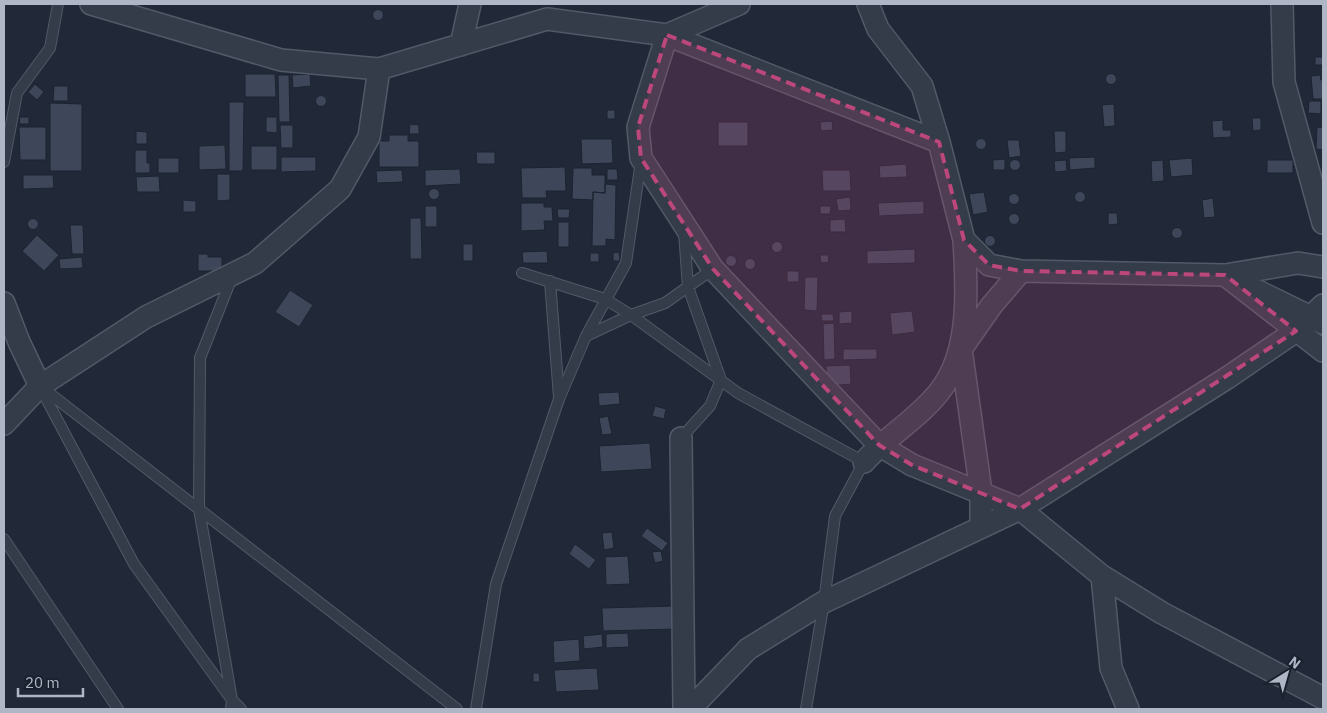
<svg xmlns="http://www.w3.org/2000/svg" width="1327" height="713" viewBox="0 0 1327 713" font-family="'IBM Plex Sans',sans-serif">
	<style>
		.building { fill: #3d4759; stroke: #1c2330 }
		.lines { fill: none; stroke-linecap: round; stroke-linejoin: round }
		.lane-casing { stroke: #525967; stroke-width: 12 }
		.street-casing { stroke: #525967; stroke-width: 24 }
		.lane { stroke: #343b49; stroke-width: 10 }
		.street { stroke: #343b49; stroke-width: 21 }
		.marked { fill: #bc477b; fill-opacity: 0.2; stroke: #bc477b; stroke-width: 4; stroke-dasharray: 10 6; stroke-linejoin: round }
	</style>
	<rect width="100%" height="100%" fill="#212939"/>
	<!-- building -->
	<path class="building" d="M372.5 15a5.5 5.5 0 1 1 11 0a5.5 5.5 0 1 1-11 0Z
		M1315 57H1323V65H1315Z
		M1105.5 79a5.5 5.5 0 1 1 11 0a5.5 5.5 0 1 1-11 0Z
		M245 74H275L276 97H245Z
		M310 74 311 86 293 88 292 75Z
		M278 75H289L290 122H279Z
		M1320 75 1321 80H1323V99H1313L1311 76Z
		M35 84 44 92 37 100 28 92Z
		M54 86H68V101H53Z
		M315.5 101a5.5 5.5 0 1 1 11 0a5.5 5.5 0 1 1-11 0Z
		M1309 101H1321V114L1308 113Z
		M229 102H244L243 171H229Z
		M50 103 82 104V171H50Z
		M1114 104 1115 126 1104 127 1102 105Z
		M607 110H615V119H607Z
		M20 117H29V124H19Z
		M266 117H277V133L266 132Z
		M1252 118H1261V130L1253 131Z
		M1223 120V130H1231V137L1213 138 1212 121Z
		M832 121 833 130 821 131 820 122Z
		M718 122H748V146H718Z
		M410 124 419 125V134H409Z
		M280 125H293V148H281Z
		M19 127H46V160H20Z
		M1317 127 1323 128V150L1316 149Z
		M136 131 147 132V144H136Z
		M1054 131H1066V152L1055 153Z
		M389 135H408V141H419V167H379V141H389Z
		M975.5 144a5.5 5.5 0 1 1 11 0a5.5 5.5 0 1 1-11 0Z
		M581 139H612L613 163 582 164Z
		M1007 140H1019L1021 156 1009 158Z
		M225 145 226 169 199 170V146Z
		M251 146H277V170H251Z
		M135 150H147V163H150V173H135Z
		M476 152H495V164H477Z
		M281 157H316V171L281 172Z
		M1095 157V168L1070 170 1069 158Z
		M158 158H179V173H158Z
		M1192 158 1193 175 1171 177 1169 160Z
		M1005 159V170H993V160Z
		M1009.5 165a5.5 5.5 0 1 1 11 0a5.5 5.5 0 1 1-11 0Z
		M1066 160 1067 171 1055 172 1054 161Z
		M1163 160 1164 181 1152 182 1151 161Z
		M1267 160H1293V173H1267Z
		M906 164 907 177 880 178 879 166Z
		M565 167 566 191H546L547 198H522L521 168Z
		M573 168H592V175H605V193L593 192V200L572 199Z
		M460 169 461 184 425 186V170Z
		M607 169H617L618 180H607Z
		M402 170 403 182 377 183 376 171Z
		M822 170H850L851 191H823Z
		M217 174H230V200L217 201Z
		M23 175H53L54 188 23 189Z
		M159 176 160 192H137L136 177Z
		M605 184 616 185 615 240 606 239V246H592L593 192 605 193Z
		M428.5 194a5.5 5.5 0 1 1 11 0a5.5 5.5 0 1 1-11 0Z
		M1074.5 197a5.5 5.5 0 1 1 11 0a5.5 5.5 0 1 1-11 0Z
		M984 192 988 212 973 215 969 194Z
		M1008.5 199a5.5 5.5 0 1 1 11 0a5.5 5.5 0 1 1-11 0Z
		M850 197 851 210 838 211 836 199Z
		M1213 198 1215 217 1204 218 1202 200Z
		M183 200 196 201V212H183Z
		M924 201V214L879 216 878 203Z
		M521 203H544V207H552L553 221H544L545 230 521 231Z
		M425 206H437V227H425Z
		M820 206H831L830 214H820Z
		M557 209H570L569 218H558Z
		M1108 213H1117L1118 224 1108 225Z
		M1008.5 219a5.5 5.5 0 1 1 11 0a5.5 5.5 0 1 1-11 0Z
		M410 218H421L422 259H410Z
		M27.5 224a5.5 5.5 0 1 1 11 0a5.5 5.5 0 1 1-11 0Z
		M845 219 846 232H830V220Z
		M558 222H569V247H558Z
		M70 225H83L84 254H72Z
		M1171.5 233a5.5 5.5 0 1 1 11 0a5.5 5.5 0 1 1-11 0Z
		M37 235 59 255 44 271 22 251Z
		M984.5 241a5.5 5.5 0 1 1 11 0a5.5 5.5 0 1 1-11 0Z
		M771.5 247a5.5 5.5 0 1 1 11 0a5.5 5.5 0 1 1-11 0Z
		M463 244H473V261H463Z
		M915 249V263L867 264V251Z
		M547 251 548 263H523L522 252Z
		M619 252 620 261H613V253Z
		M590 253H599V262H590Z
		M198 254H208V257H222V271H198Z
		M820 255H828L829 262 821 263Z
		M725.5 261a5.5 5.5 0 1 1 11 0a5.5 5.5 0 1 1-11 0Z
		M82 257 83 268 60 269 59 259Z
		M744.5 264a5.5 5.5 0 1 1 11 0a5.5 5.5 0 1 1-11 0Z
		M787 271H799V282H787Z
		M805 277H818L817 311 804 310Z
		M290 290 313 305 299 327 275 312Z
		M852 311V323L839 324V312Z
		M912 311 915 332 892 335 890 313Z
		M821 314H833L834 321H822Z
		M834 323 835 359 824 360 823 324Z
		M843 349H877V359L843 360Z
		M850 365 851 384 827 386 826 366Z
		M619 392 620 404 599 406 598 393Z
		M655 406 666 409 664 419 652 416Z
		M608 416 612 434 602 435 599 418Z
		M650 443 652 469 601 472 599 446Z
		M647 528 668 543 662 551 641 536Z
		M612 532 614 548 604 550 602 533Z
		M575 544 596 560 589 569 569 554Z
		M661 551 663 561 655 563 652 552Z
		M628 556 630 584 606 585 605 557Z
		M674 606 675 629 603 631 602 608Z
		M628 633 629 647 606 648V634Z
		M602 634 603 647 584 649 583 636Z
		M579 639 580 661 554 663 553 641Z
		M597 668 599 690 556 692 554 670Z
		M533 673H539L540 682H533Z"/>
	<g class="lines">
		<!-- lane casing -->
		<g class="lane-casing">
			<path id="lane" d="M4 162 17 93 50 48 58 4
				M522 273 605 299 631 315 738 393 864 462 835 516 824 602 806 709
				M550 281 559 397
				M586 336 631 315 665 303 713 269
				M40 386 457 709
				M41 389 134 564 232 700 241 709
				M681 438 710 406 721 380 688 287 684 232
				M4 539 118 709
				M231 709 232 700 199 509 200 358 232 277
				M476 709 496 584 559 399 586 336 626 263 641 161"/>
		</g>
		<!-- street casing -->
		<g class="street-casing">
			<path id="street" d="M91 4 281 60 379 69 547 19 667 35 939 142 964 240 989 265 1021 271 1225 275 1298 263 1323 267
				M739 4 667 35 638 127 641 158 713 269 879 445 912 465 1020 509 1102 576 1111 668 1128 709
				M868 4 878 29 922 86 939 142
				M1282 4 1284 82 1323 223
				M461 45 470 4
				M4 303 19 342 40 386
				M1323 323 1225 275 1323 351
				M4 424 40 386 146 317 255 263 340 189 369 137 379 69
				M681 438 684 709
				M864 462C887 436 918 419 939 392 971 353 967 288 964 240
				M981 526V492L961 349 992 305 1021 271
				M1102 576 1162 613 1323 698
				M690 709 748 649 824 602 1020 509 1227 378 1296 331 1323 305"/>
		</g>
		<!-- lane -->
		<use href="#lane" class="lane"/>
		<!-- street -->
		<use href="#street" class="street"/>
	</g>
	<!-- marked area -->
	<path class="marked" d="M667 35 939 142 964 240 989 265 1021 271 1225 275 1296 331 1020 509 912 465 879 445 713 269 641 158 638 127Z"/>
	<!-- border -->
	<rect width="1327" height="713" fill="none" stroke="#afb6c5" stroke-width="10"/>
	<!-- north arrow -->
	<g transform="translate(1287 673) rotate(37)" stroke="#1a212e" stroke-width="4" paint-order="stroke">
	<path d="M0-4L9 19L0 12L-9 19Z" fill="#afb6c5"/>
	<text y="-8" font-size="14" font-weight="bold" text-anchor="middle" fill="#afb6c5">N</text>
	</g>
	<!-- scale -->
	<path d="M18 688v8h65v-8" fill="none" stroke="#afb6c5" stroke-width="2.5"/>
	<text x="25" y="688" font-size="15" fill="#afb6c5" stroke="#1a212e" stroke-width="4" paint-order="stroke">20 m</text>
</svg>
